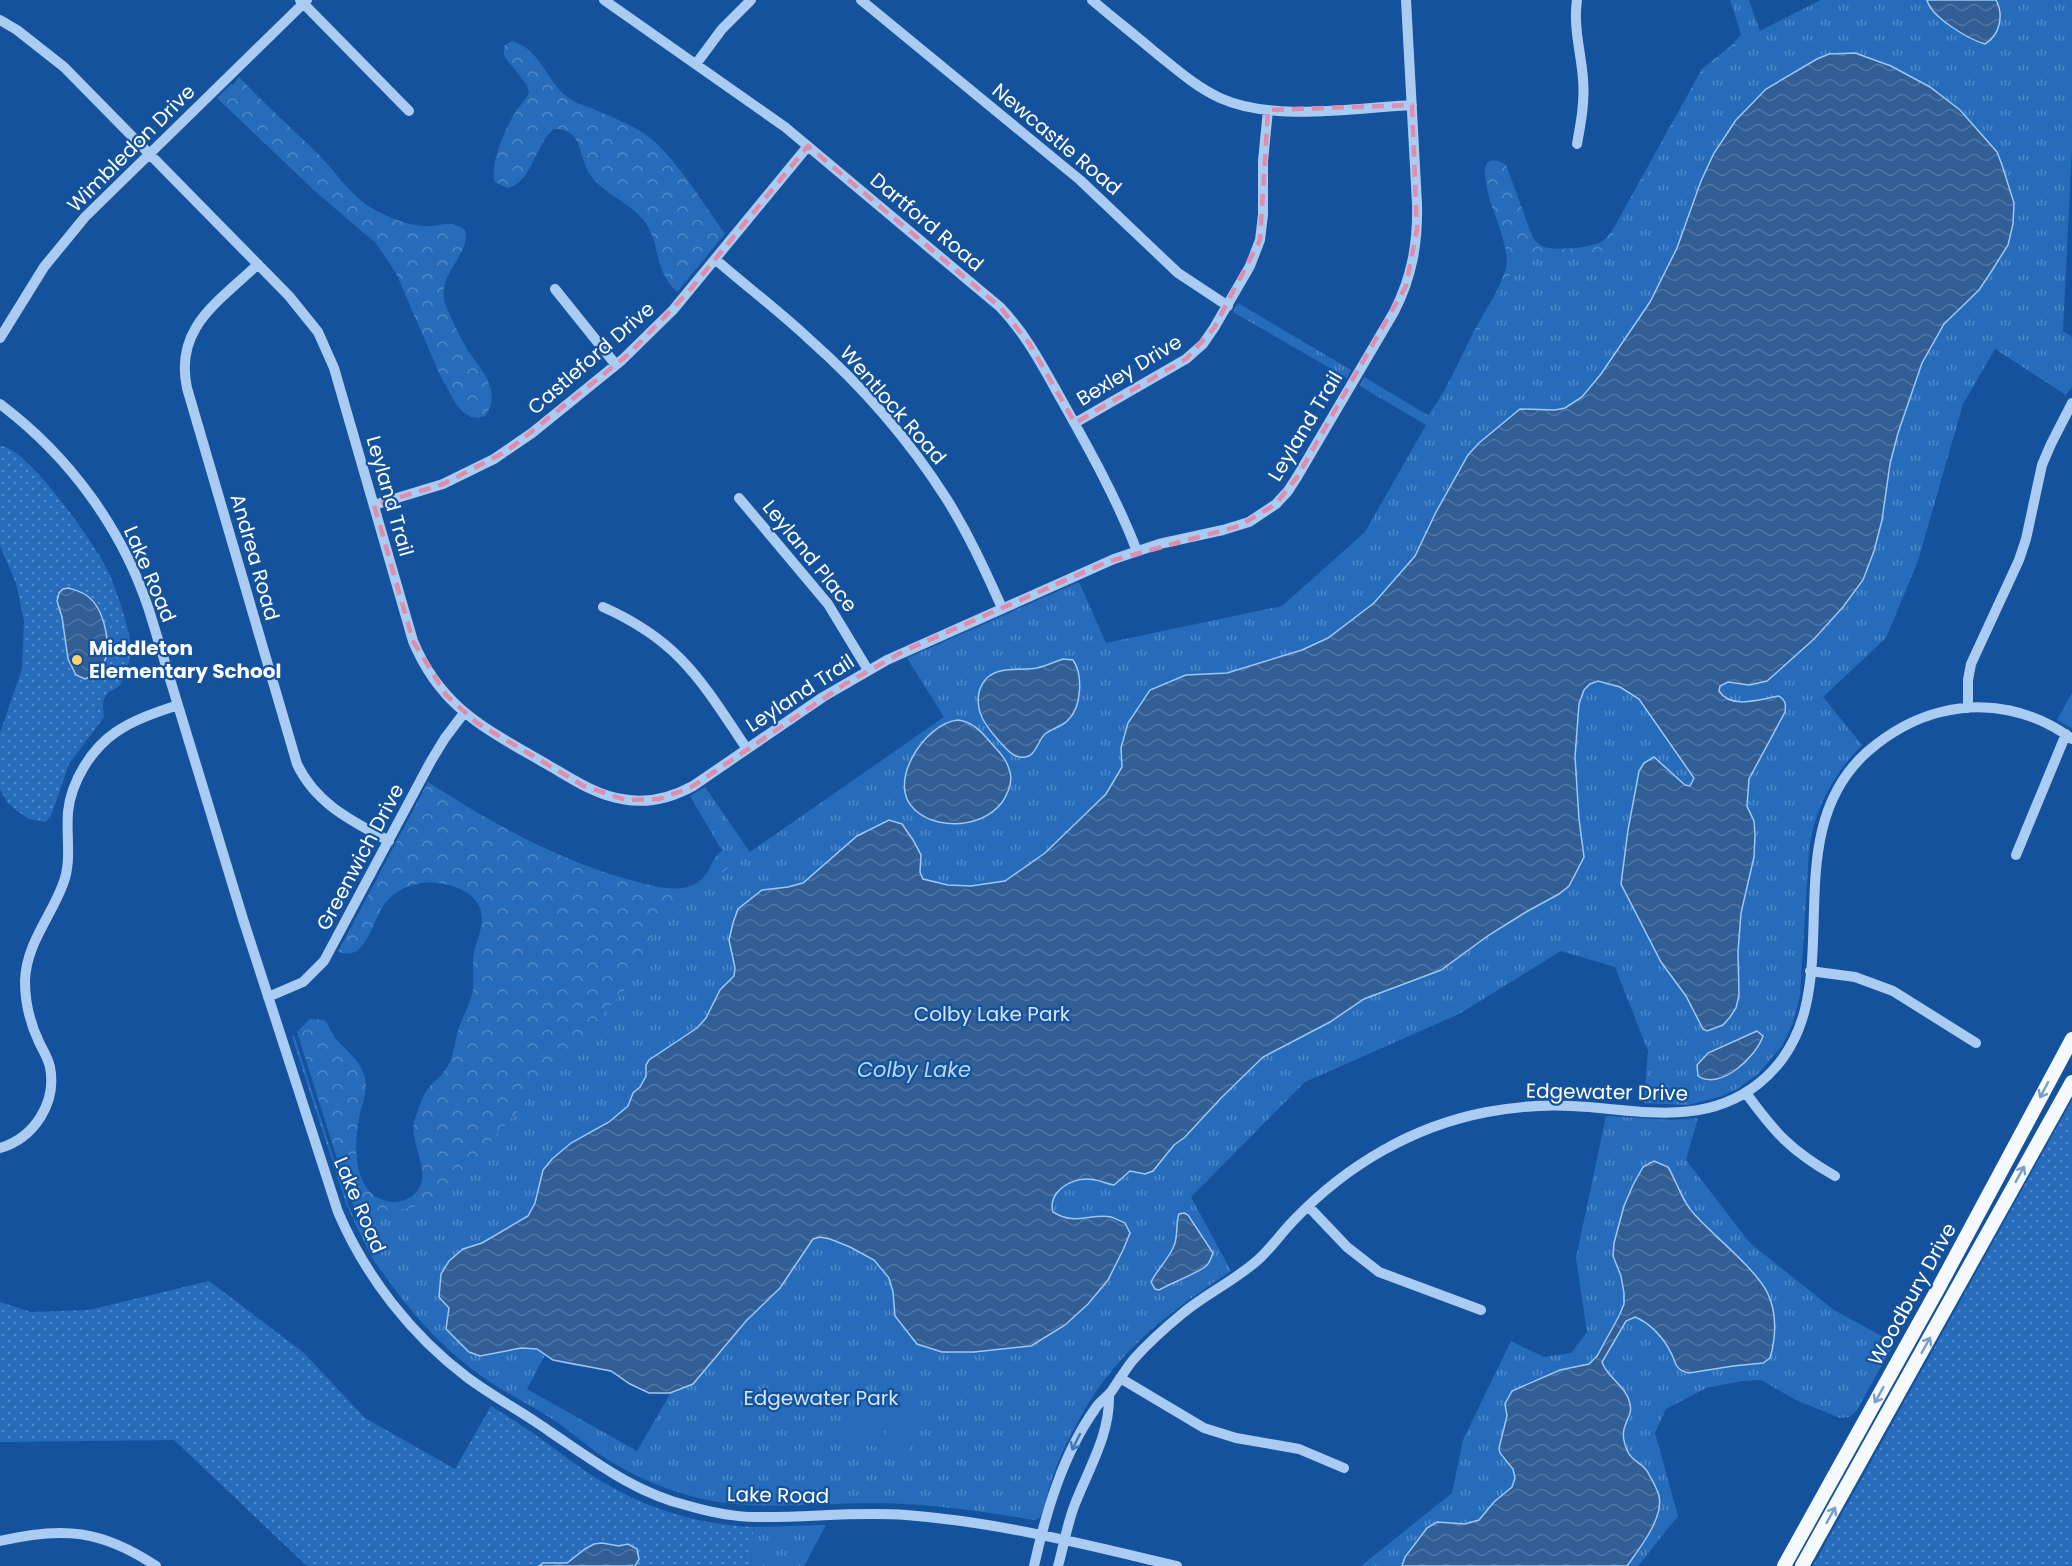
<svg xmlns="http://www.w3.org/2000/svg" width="2072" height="1566" viewBox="0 0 2072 1566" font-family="Poppins,sans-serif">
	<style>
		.grass { fill: url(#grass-dots) }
		.forest { fill: url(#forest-crowns) }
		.park { fill: url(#park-tufts); fill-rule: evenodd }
		.pitch { fill: #276cbb }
		.water { fill: url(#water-waves); stroke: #9cc7f6; stroke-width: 1.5 }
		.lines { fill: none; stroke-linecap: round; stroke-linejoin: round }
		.minor { stroke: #aaccf3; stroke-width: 10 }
		.major { stroke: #f6faff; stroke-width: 14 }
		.oneway { stroke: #7a9ec9 }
		.oneway2 { stroke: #4177b7 }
		.marked { fill: none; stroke: #e08cad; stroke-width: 4.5; stroke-dasharray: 12 8; stroke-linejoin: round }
		.poi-dot { fill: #ffd26c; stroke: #14529d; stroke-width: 2 }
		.labels { text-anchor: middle; stroke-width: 4.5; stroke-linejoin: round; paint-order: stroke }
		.street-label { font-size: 20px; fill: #fff; stroke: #14529d }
		.poi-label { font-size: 20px; font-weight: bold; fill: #fff; stroke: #14529d; text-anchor: start }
		.park-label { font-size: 20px; fill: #d2e6fd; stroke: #14529d }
		.water-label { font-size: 21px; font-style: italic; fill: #b6d6fa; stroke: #14529d }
	</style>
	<defs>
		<pattern id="grass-dots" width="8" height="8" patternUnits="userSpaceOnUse" patternTransform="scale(1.5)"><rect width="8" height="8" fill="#276cbb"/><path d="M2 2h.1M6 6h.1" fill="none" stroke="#5289c9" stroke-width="1.8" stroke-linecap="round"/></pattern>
		<pattern id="forest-crowns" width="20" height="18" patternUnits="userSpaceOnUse" patternTransform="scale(1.5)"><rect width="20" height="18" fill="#276cbb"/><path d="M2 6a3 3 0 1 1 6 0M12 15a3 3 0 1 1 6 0" fill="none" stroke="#5289c9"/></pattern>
		<pattern id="park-tufts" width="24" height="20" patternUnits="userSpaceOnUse" patternTransform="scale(1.5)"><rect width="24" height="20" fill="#276cbb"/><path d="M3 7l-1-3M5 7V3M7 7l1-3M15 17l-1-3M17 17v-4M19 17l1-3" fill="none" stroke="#5289c9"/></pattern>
		<pattern id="water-waves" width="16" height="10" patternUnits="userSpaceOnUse" patternTransform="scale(1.5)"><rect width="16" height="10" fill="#315e95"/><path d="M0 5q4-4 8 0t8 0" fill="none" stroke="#5076a5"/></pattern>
	</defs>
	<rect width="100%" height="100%" fill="#14529d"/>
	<!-- grass -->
	<path class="grass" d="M0 446C26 445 97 547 108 571 115 586 132 635 131 650 130 660 126 677 120 685 117 689 113 689 109 692 101 699 103 708 104 717L69 764 51 816 45 822 29 819 16 810 7 802 0 789V733L22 669 24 621 16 583 0 546Z
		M294 1035 348 1204 358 1227 406 1304 372 1258 347 1206 292 1037Z
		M2072 1100V1566H1813Z
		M209 1281 304 1353 365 1418 455 1469 491 1406C508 1417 525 1427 541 1439 566 1457 590 1476 617 1490 659 1513 707 1525 754 1527L751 1566H307L174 1440 0 1442V1302L31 1312 89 1310Z"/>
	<!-- forest -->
	<path class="forest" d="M1748 31 1662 196 1444 423 1426 418C1446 393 1460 358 1475 329 1485 311 1501 287 1506 268 1507 263 1507 258 1506 254 1503 226 1484 198 1485 169 1486 157 1500 160 1506 165L1533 238C1536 242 1539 245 1544 247 1557 251 1594 248 1604 240 1612 233 1617 222 1622 213L1702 69 1733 44 1742 33Z
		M512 41C541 50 546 80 566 96 573 102 582 105 591 108 609 116 628 123 645 134 671 151 706 207 725 234L677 292C654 270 661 249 647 225 633 203 606 196 591 176 579 162 584 127 554 129 535 144 531 185 507 188L495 182C489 165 505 129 515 113 519 106 525 101 529 93L527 85 504 56V46Z
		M239 77C264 104 292 128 318 154 339 175 350 197 377 211 390 218 406 224 421 226 437 228 450 218 465 230 472 254 436 274 445 303 451 319 459 335 467 349 475 362 488 375 491 390 493 399 491 408 485 416L478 418 471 417 463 412 456 404 440 375 396 273 376 243 318 194 217 98 231 84 233 85Z
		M428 782C493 824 563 863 638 882 653 886 672 891 687 887 714 880 708 856 724 850L737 864 537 1158 366 1234 348 1193 297 1032 310 1019 324 1020C330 1026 331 1033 336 1039 347 1051 362 1062 365 1079 368 1093 361 1106 359 1119 354 1143 353 1184 378 1198 391 1205 409 1203 418 1190 432 1168 407 1142 415 1119 418 1109 423 1094 430 1086 438 1078 445 1073 450 1062 454 1052 455 1041 458 1031 462 1017 471 1004 473 989 474 977 472 964 474 952 477 940 484 926 481 912 480 905 475 899 469 894 444 877 406 878 386 902 375 916 372 937 359 949 352 955 346 954 338 952Z"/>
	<!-- park -->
	<path class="park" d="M1730 0H1749L1760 31 1821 0H2072V147L2063 331 2072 337V387L2066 395 1995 349 1963 404 1918 561 1886 638 1823 697 1862 745C1833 775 1814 809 1809 851L1800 996 1793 1023 1782 1046 1758 1074 1737 1089 1722 1096 1688 1105 1644 1103 1648 1051 1615 967 1561 951 1459 1014 1305 1082 1191 1197 1231 1271C1164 1315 1111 1356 1074 1429 1064 1447 1057 1465 1050 1484 1047 1494 1046 1507 1041 1515 1039 1519 1037 1519 1034 1520 980 1511 926 1503 871 1503 823 1503 774 1509 726 1503 680 1497 634 1478 596 1452 581 1441 568 1429 552 1419 532 1406 510 1395 490 1382 431 1342 385 1285 354 1221L438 1201 624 991 661 920 731 866 690 796 705 787 750 852 944 717 907 658 1079 582 1106 643 1282 606 1365 532 1426 425 1360 386 1364 377 1431 417 1519 258 1605 251 1705 69 1743 40ZM545 1355C564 1368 588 1365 609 1371 616 1373 623 1380 629 1383 643 1391 655 1394 670 1394L637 1451 527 1389Z
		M1238 303 1351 370 1347 378 1233 312Z
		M2072 693V728L2057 720Z
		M1606 1116 1672 1120 1698 1118 1686 1160 1750 1243 1834 1310 1894 1343 1857 1410 1850 1417 1840 1418 1796 1400 1761 1380 1742 1381 1706 1388 1666 1409 1655 1433 1678 1516 1638 1566H1361L1452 1493 1463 1440 1511 1341 1544 1357 1571 1353 1587 1332 1576 1258Z
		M826 1525 804 1566H751L754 1527Z"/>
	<!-- pitch -->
	<path class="pitch" d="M891 1403 915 1407 907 1461 882 1457Z
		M846 1406 863 1408 857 1443 841 1441Z
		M868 1409 884 1412 879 1447 862 1444Z"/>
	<!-- water -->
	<path class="water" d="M1927 0H1996C2004 15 2000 35 1985 44 1968 39 1931 17 1927 0Z
		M1855 53 1891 66 1930 87 1960 110 1997 152 2002 165 2014 203 2013 224 2008 245 1991 272 1979 290 1944 324 1922 363 1898 433 1890 464 1882 520 1874 551 1863 580 1843 607 1814 639 1767 681 1749 685 1728 682 1720 686 1719 691C1731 710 1761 699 1779 696 1786 701 1786 704 1785 712L1749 779 1747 806 1754 821 1755 835 1754 857 1741 913 1738 952 1739 995 1736 1008 1730 1017 1723 1025 1707 1031 1703 1029 1686 996 1661 962 1621 884 1628 830 1639 771 1644 763 1654 757 1685 785 1690 786 1694 778 1639 699 1620 687 1598 681 1590 684 1584 690 1579 704 1575 757 1579 819 1584 857 1569 886 1559 894 1526 912 1489 935 1441 970 1364 999 1330 1022 1263 1057 1221 1098 1185 1137 1174 1145 1153 1171 1145 1174 1130 1171 1114 1185C1107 1184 1102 1181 1095 1180 1081 1177 1065 1182 1056 1194 1052 1200 1051 1206 1053 1212 1075 1226 1090 1213 1111 1217 1115 1218 1120 1221 1125 1223L1130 1233 1123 1250 1108 1280 1088 1304 1065 1325 1031 1346 974 1352H942L917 1344 895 1316 893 1292 889 1278 874 1260 850 1247 830 1239 820 1237 813 1239 780 1288 746 1321 693 1384 670 1393H649L630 1384 611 1371 553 1360 537 1349 521 1348 480 1356 469 1352 446 1329 449 1308 439 1297 441 1274 449 1261 463 1249 482 1243 528 1216 535 1203 543 1170 552 1159 571 1143 609 1122 628 1106 633 1093 640 1087 646 1076V1065L649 1060 697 1028 706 1018 720 990 734 976 735 968 729 940 733 923 738 909 762 890 788 887 803 883 857 836 889 820 902 824 913 840 921 855 920 872 923 879 948 885 971 886 1005 881 1045 853 1106 794 1122 767 1121 748 1128 723 1150 690 1186 675 1227 673 1302 650 1328 638 1374 603 1415 556 1436 512 1468 455 1479 443 1520 409 1555 410 1565 408 1582 397 1601 374 1650 302 1677 248 1701 181 1714 153 1736 120 1766 89 1817 59 1829 54Z
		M68 588C74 590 80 591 86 595 104 607 113 646 103 665 100 673 92 676 85 679L76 675 68 659 62 617 57 601 59 593 63 589Z
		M1063 659 1073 660C1083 674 1082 707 1068 720 1062 727 1052 728 1045 734 1038 740 1036 756 1025 757 1013 759 1006 748 999 741 986 726 975 713 979 692 981 686 983 681 988 677 1001 666 1021 671 1037 668 1046 666 1054 662 1063 659Z
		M958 720C973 722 982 732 991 743 998 751 1006 758 1009 769 1012 776 1011 784 1008 791 996 826 941 834 915 810 885 784 925 723 958 720Z
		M1757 1031 1763 1036C1756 1057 1720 1091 1698 1076L1697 1065 1708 1053Z
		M1654 1161 1668 1167C1677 1182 1682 1202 1695 1215 1714 1236 1757 1270 1768 1294 1777 1313 1776 1338 1770 1358L1763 1363 1733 1366 1689 1373C1684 1372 1679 1370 1677 1366 1674 1363 1674 1357 1671 1353 1664 1338 1650 1323 1635 1317L1626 1321 1602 1362C1607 1378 1627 1386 1630 1404 1634 1420 1615 1425 1628 1452 1632 1461 1642 1463 1647 1471 1651 1478 1657 1488 1659 1496 1664 1518 1639 1549 1627 1566H1402L1405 1557 1427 1528 1437 1522 1465 1524 1479 1520 1494 1502 1512 1487 1515 1478 1513 1469 1500 1453 1499 1448 1507 1416 1505 1404 1512 1391 1560 1370 1589 1364 1597 1356 1619 1316 1624 1304V1293L1621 1276 1613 1256 1614 1243 1624 1206 1633 1185 1643 1167Z
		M1184 1213 1188 1215 1213 1253C1211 1257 1210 1263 1206 1266 1200 1272 1169 1284 1159 1290L1155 1289 1151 1282C1157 1270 1167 1261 1173 1248 1179 1237 1175 1225 1179 1214Z
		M602 1543 619 1546 628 1544 637 1549 639 1559 635 1566H539L543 1563H567L585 1549 594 1544Z"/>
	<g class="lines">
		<!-- minor -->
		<path class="minor" d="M300 0 409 111
			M604 0 785 127 1000 307C1026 334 1043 367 1061 399 1089 449 1116 497 1137 551
			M861 0 1080 180 1178 273 1228 306
			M1092 0C1113 18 1135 35 1156 53 1176 69 1196 87 1220 98 1273 122 1354 108 1412 105
			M0 20 17 30 64 67 289 296 318 332 334 368 413 641C441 709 488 730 548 765 571 778 595 795 622 799 646 804 671 798 693 786L823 697 887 660 1114 559 1159 544 1223 530 1249 522 1276 504 1288 491 1297 477 1394 312C1412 277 1418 243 1417 204L1406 0
			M696 64 722 29 751 0
			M1577 144C1581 122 1585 101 1583 79 1581 52 1573 27 1577 0
			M715 259C746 286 779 311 809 339 861 385 909 440 946 498 968 533 985 570 1002 608
			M258 264C219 302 174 327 187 388L297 764C316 804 352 821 389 841
			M555 289 616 365
			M0 338 44 267 85 217 307 0
			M0 404C69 456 122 528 149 610L243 919 338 1212C366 1277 411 1335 468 1378 494 1397 522 1412 549 1431 594 1461 635 1493 689 1506 710 1512 733 1517 756 1517 806 1518 856 1511 906 1515 999 1522 1087 1545 1177 1566
			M1075 423 1186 359 1203 344 1214 328 1250 266 1260 240 1263 215V161L1268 110
			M739 498 828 604 868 670
			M374 505 443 484 494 459 532 433 622 360 673 310 808 146
			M603 607C680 641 702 682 747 749
			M1968 708V680L1971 664 2019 560 2026 539 2042 465 2051 444 2072 403
			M2016 855 2066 734
			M1810 971 1855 977 1893 991 1976 1043
			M268 997 303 982 324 961 431 761 445 738 464 713
			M1746 1093C1775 1133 1791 1151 1835 1176
			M0 1148C34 1138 57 1103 50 1067 48 1058 43 1050 39 1042 30 1023 25 1002 25 981 26 944 51 917 63 884 72 862 66 836 68 812 71 782 91 749 116 732 135 719 157 712 178 705
			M1308 1206 1347 1247 1379 1272 1481 1310
			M1120 1378 1204 1428 1236 1438 1299 1449 1344 1468
			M0 1541C63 1526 102 1530 156 1566
			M1034 1566C1046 1512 1063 1454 1095 1409 1099 1402 1106 1398 1111 1392 1118 1382 1125 1370 1133 1360 1148 1343 1166 1327 1183 1313 1207 1293 1236 1280 1259 1259 1272 1247 1282 1232 1295 1219 1347 1165 1413 1126 1487 1112 1515 1107 1544 1104 1572 1106 1637 1109 1702 1128 1758 1084 1862 1002 1766 843 1867 752 1889 733 1912 719 1941 712 1986 700 2035 711 2072 739
			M1058 1566C1064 1545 1067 1524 1075 1504 1089 1468 1110 1435 1109 1395"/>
		<!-- major -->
		<path class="major" d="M1784 1566 1939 1287 2072 1039
			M1802 1566 2072 1082"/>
	</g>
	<!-- one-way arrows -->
	<defs><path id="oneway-shaft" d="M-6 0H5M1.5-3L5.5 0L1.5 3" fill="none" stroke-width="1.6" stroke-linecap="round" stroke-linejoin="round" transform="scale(1.5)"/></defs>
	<g class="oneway">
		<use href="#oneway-shaft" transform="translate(2044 1090) rotate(118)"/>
		<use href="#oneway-shaft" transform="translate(2020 1174) rotate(-61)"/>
		<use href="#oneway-shaft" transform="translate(1926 1345) rotate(-61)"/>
		<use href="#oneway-shaft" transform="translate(1879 1395) rotate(119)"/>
		<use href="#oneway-shaft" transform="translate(1831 1515) rotate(-61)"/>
	</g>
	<use class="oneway2" href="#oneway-shaft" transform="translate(1076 1442) rotate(116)"/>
	<!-- marked area -->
	<path class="marked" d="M1412 105 1417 229 1406 286 1297 477 1276 504 1239 526 1107 562 904 651 845 684 690 788 659 799 626 800 584 786 477 723 446 695 413 641 374 505 443 484 507 451 629 354 689 291 808 146 1000 307 1029 343 1075 423 1186 359 1214 328 1260 240 1268 110Z"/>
	<!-- markers -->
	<circle class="poi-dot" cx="77" cy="660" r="6"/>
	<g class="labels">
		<!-- street labels -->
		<g class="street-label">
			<text transform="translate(1057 139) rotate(40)" y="7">Newcastle Road</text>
			<text transform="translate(131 148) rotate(-45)" y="7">Wimbledon Drive</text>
			<text transform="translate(927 222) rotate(40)" y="7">Dartford Road</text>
			<text transform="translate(591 358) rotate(-41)" y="7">Castleford Drive</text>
			<text transform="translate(1129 370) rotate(-31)" y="7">Bexley Drive</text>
			<text transform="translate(893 405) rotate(49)" y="7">Wentlock Road</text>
			<text transform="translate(1305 426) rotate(-59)" y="7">Leyland Trail</text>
			<text transform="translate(390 496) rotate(74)" y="7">Leyland Trail</text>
			<text transform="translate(810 556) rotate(51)" y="7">Leyland Place</text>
			<text transform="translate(255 557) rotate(74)" y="7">Andrea Road</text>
			<text transform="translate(150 574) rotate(67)" y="7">Lake Road</text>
			<text transform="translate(800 693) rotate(-33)" y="7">Leyland Trail</text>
			<text transform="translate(360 857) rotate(-62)" y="7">Greenwich Drive</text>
			<text transform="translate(1607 1092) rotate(1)" y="7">Edgewater Drive</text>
			<text transform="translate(360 1205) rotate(67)" y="7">Lake Road</text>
			<text transform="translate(1912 1294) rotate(-61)" y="7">Woodbury Drive</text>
			<text transform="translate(778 1495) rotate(1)" y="7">Lake Road</text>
		</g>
		<!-- poi labels -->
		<g class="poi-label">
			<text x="89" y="655">Middleton<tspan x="89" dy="23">Elementary School</tspan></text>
		</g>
		<!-- park labels -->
		<g class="park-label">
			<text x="992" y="1021">Colby Lake Park</text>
			<text x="821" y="1405">Edgewater Park</text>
		</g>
		<!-- water labels -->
		<g class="water-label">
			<text x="914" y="1077">Colby Lake</text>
		</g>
	</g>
</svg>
